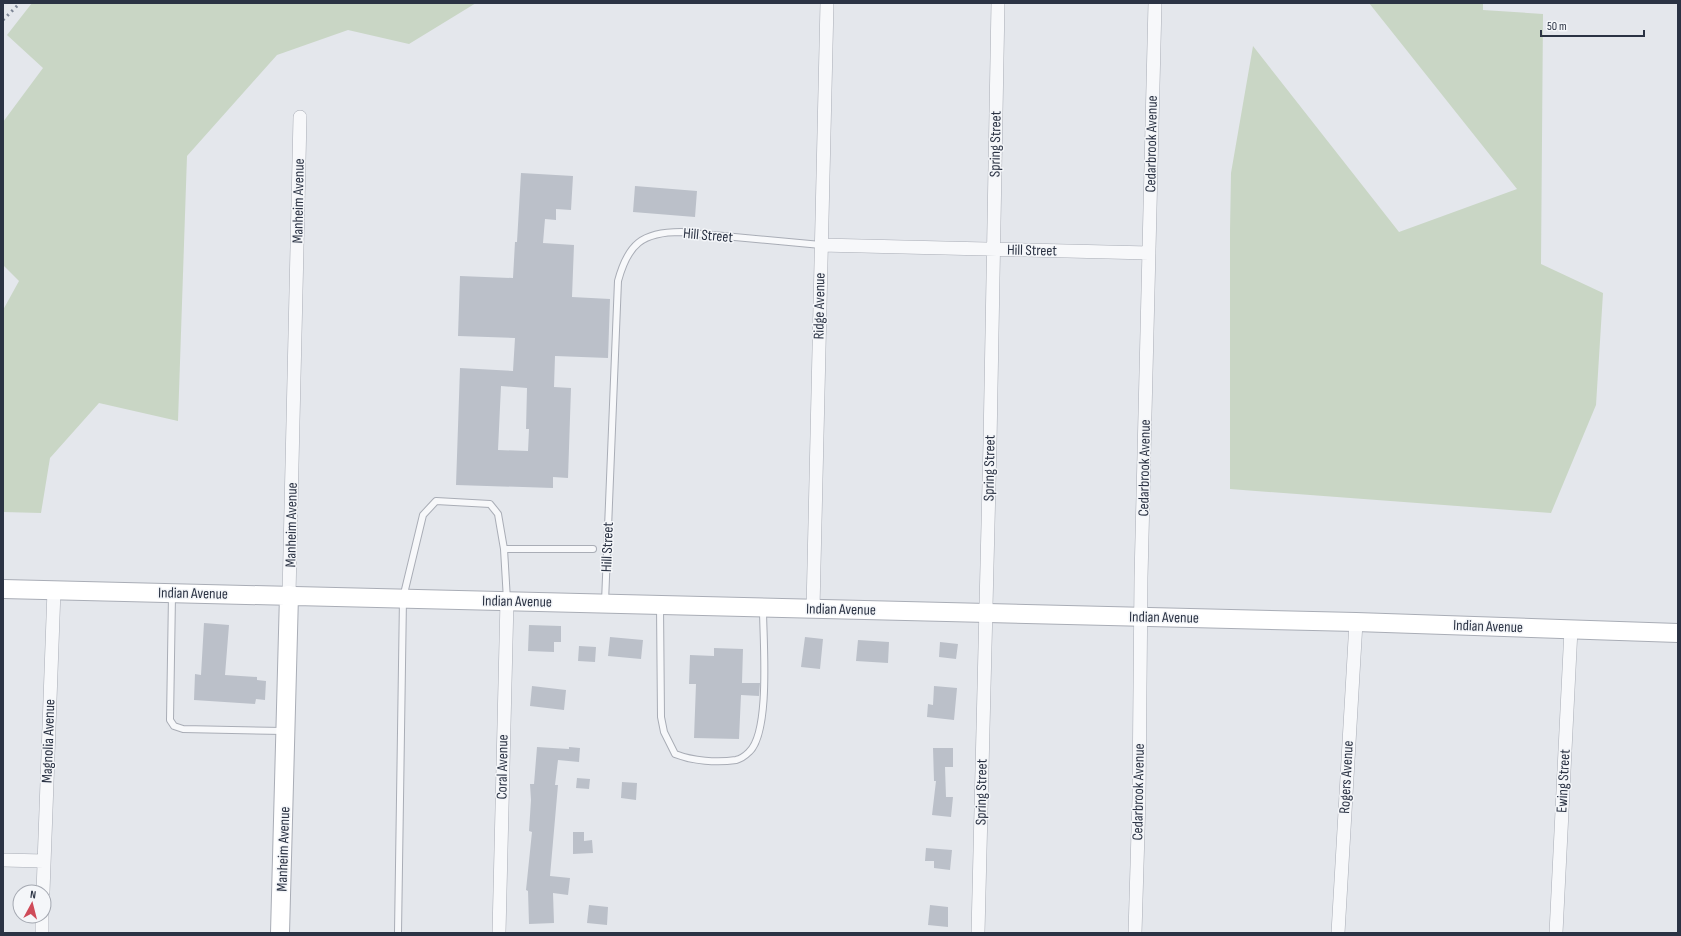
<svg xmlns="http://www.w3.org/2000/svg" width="1681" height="936" viewBox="0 0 1681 936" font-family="'Sofia Sans Condensed',sans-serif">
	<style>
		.green { fill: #c9d6c5 }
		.building { fill: #bbc0c9; fill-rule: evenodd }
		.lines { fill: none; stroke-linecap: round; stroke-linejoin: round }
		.lane-casing { stroke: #a9adb6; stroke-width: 8 }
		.street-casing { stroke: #a9adb6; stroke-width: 14 }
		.secondary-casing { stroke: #a9adb6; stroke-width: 20 }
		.lane { stroke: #f7f8fa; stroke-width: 6 }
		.street { stroke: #f7f8fa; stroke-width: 13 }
		.secondary { stroke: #fff; stroke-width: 18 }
		.rail { stroke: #7d8595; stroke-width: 3; stroke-dasharray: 2 4; stroke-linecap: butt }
		.labels { text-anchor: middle; stroke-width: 3; stroke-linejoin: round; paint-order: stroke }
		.street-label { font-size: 15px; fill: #2b3344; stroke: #f4f6f9 }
	</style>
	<rect width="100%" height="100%" fill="#e4e7ec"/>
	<!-- green -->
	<path class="green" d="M32 3H476L409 44 348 30 277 55 187 156 178 421 99 403 50 458 41 513 3 512V310L19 281 3 265V122L43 68 7 35Z
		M1369 3H1483V10L1543 14 1541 264 1603 293 1596 405 1551 513 1230 489V230L1231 173 1253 46 1399 232 1517 189Z"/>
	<!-- building -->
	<path class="building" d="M521 173 573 176 571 210 556 209V220L545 219 543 243 574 245 572 297 610 299 608 358 555 356 554 387 571 388 568 478 553 477V488L456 485 460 368 513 371 515 338 458 336 460 276 513 278 515 242H517ZM501 386 527 388 526 429H529L528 451 498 450Z
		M635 186 697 191 695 217 633 212Z
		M204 623 229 625 225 675 257 677V680L266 681 265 700 256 699 255 704 194 700 195 674 201 675Z
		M529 625 561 626V642H554V652L528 651Z
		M610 637 643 640 641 659 608 656Z
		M805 637 823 639 820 669 801 667Z
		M858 640 889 642 888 663 856 661Z
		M940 642 958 644 956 659 939 657Z
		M579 646 596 647 595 662 578 661Z
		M714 648 743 649 742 683H760L759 696 741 695 739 739 694 738 696 684H689L690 655 714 656Z
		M532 686 566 690 564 710 530 706Z
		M934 686 957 688 954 720 927 717 928 704 933 705Z
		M537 747 569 749V747L580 748 579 762 558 760 555 785H558L550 876 570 878 568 895 553 893 554 923 529 924 528 891 526 890 532 832 529 831 531 800 530 784H534Z
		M933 748H953V767H945L946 797H953L951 817 932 815 936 781H934Z
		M577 778 590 779 589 789 576 788Z
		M622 782 637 783 636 800 621 798Z
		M573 832H584V841L592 840 593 853 573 854Z
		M926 848 952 850 950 870 934 868V861H925Z
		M589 905 608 907 607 925 587 923Z
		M930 905 948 907V927L928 925Z"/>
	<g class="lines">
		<!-- lane casing -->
		<g class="lane-casing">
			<path id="lane" d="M504 549H593
				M172 595 170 720 174 726 183 729 284 731
				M605 602 618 281C628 244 642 232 681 232L821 245
				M660 607 661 717 664 732 675 754C693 761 717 763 736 760 740 759 746 755 749 752 771 732 763 639 763 609
				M398 933 403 598 423 515 436 501 490 504 498 514 504 549 507 600"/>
		</g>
		<!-- street casing -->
		<g class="street-casing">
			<path id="street" d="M821 245 1149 253
				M289 595 300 117
				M813 609 827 3
				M3 860 44 861
				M43 892 54 590
				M42 933V916
				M499 933 507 600
				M978 933 990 443 998 3
				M1135 933 1139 798 1141 578 1155 3
				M1338 933 1356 622
				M1556 933 1571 629"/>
		</g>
		<!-- secondary casing -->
		<g class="secondary-casing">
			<path id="secondary" d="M3 589 1356 622 1678 633
				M280 933 289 595"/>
		</g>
		<!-- lane -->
		<use href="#lane" class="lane"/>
		<!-- street -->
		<use href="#street" class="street"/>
		<!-- secondary -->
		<use href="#secondary" class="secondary"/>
		<!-- rail -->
		<path class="rail" d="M3 20 20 3"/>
	</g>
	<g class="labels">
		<!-- street labels -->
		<g class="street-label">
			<text transform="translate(995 144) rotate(-89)" y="5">Spring Street</text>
			<text transform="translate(1151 144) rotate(-89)" y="5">Cedarbrook Avenue</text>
			<text transform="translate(298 201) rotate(-89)" y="5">Manheim Avenue</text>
			<text transform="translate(708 235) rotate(5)" y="5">Hill Street</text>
			<text transform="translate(1032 250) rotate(1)" y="5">Hill Street</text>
			<text transform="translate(819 306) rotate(-89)" y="5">Ridge Avenue</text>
			<text transform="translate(989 468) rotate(-89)" y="5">Spring Street</text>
			<text transform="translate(1144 468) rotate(-89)" y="5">Cedarbrook Avenue</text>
			<text transform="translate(291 525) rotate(-89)" y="5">Manheim Avenue</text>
			<text transform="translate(607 547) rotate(-88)" y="5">Hill Street</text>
			<text transform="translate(193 593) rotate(1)" y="5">Indian Avenue</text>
			<text transform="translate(517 601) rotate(1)" y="5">Indian Avenue</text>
			<text transform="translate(841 609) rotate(1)" y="5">Indian Avenue</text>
			<text transform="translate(1164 617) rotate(1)" y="5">Indian Avenue</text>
			<text transform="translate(1488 626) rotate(2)" y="5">Indian Avenue</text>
			<text transform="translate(48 741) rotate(-88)" y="5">Magnolia Avenue</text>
			<text transform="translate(502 767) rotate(-89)" y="5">Coral Avenue</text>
			<text transform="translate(1346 777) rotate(-87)" y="5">Rogers Avenue</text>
			<text transform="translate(1563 781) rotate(-87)" y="5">Ewing Street</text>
			<text transform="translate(981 792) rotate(-89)" y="5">Spring Street</text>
			<text transform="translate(1138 792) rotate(-89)" y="5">Cedarbrook Avenue</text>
			<text transform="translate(283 849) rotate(-88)" y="5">Manheim Avenue</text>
		</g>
	</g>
	<!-- border -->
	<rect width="1681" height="936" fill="none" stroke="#2b3344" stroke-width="8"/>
	<!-- north arrow -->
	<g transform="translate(32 904) rotate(7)"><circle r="19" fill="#f4f6f9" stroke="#a4a8b1"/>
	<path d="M0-3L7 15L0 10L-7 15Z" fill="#cf4b59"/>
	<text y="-6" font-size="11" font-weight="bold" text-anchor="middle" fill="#2b3344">N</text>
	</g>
	<!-- scale -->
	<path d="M1541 30v6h103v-6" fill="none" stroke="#2b3344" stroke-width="2"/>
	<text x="1547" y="30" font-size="12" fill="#2b3344" stroke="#f4f6f9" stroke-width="3" paint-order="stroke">50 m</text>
</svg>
